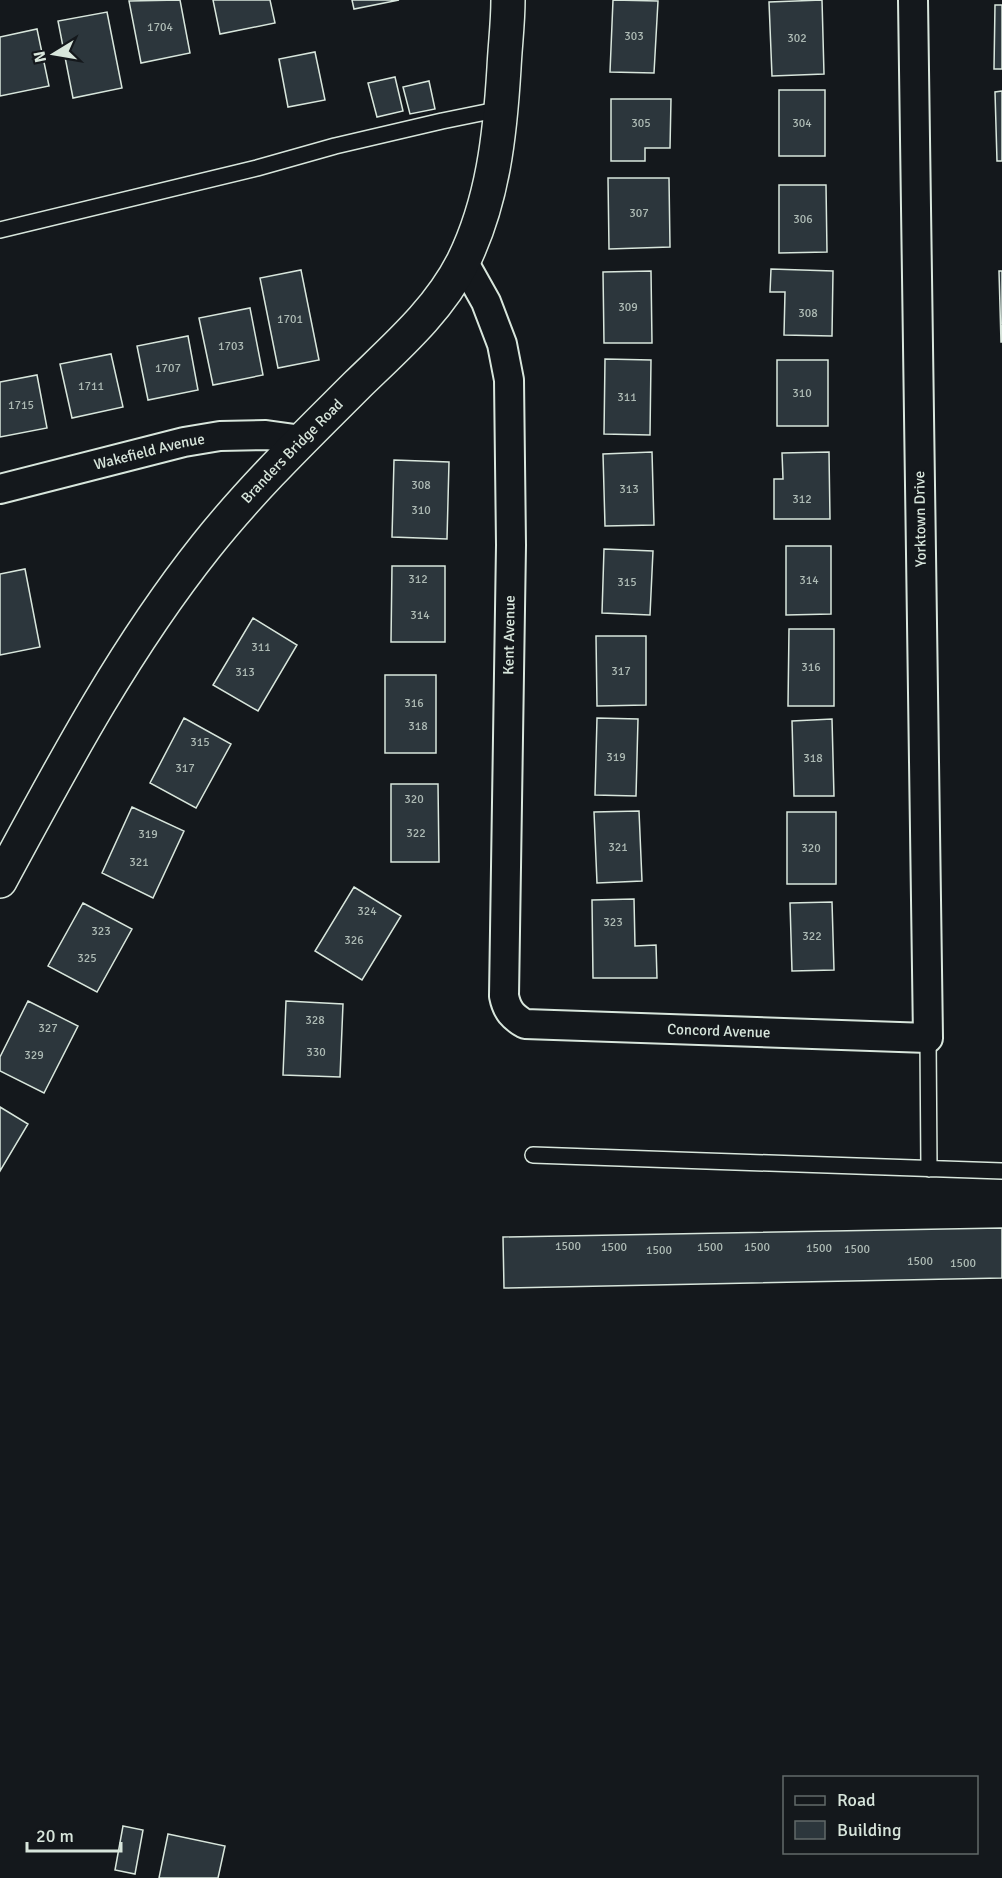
<svg xmlns="http://www.w3.org/2000/svg" width="1002" height="1878" viewBox="0 0 1002 1878" font-family="Signika,sans-serif">
	<style>
		.building { fill: #2c363c; stroke: #d8e6dc; stroke-width: 1.5 }
		.lines { fill: none; stroke-linecap: round; stroke-linejoin: round }
		.lane-casing { stroke: #d8e6dc; stroke-width: 18 }
		.street-casing { stroke: #d8e6dc; stroke-width: 32 }
		.secondary-casing { stroke: #d8e6dc; stroke-width: 36 }
		.lane { stroke: #14181c; stroke-width: 15 }
		.street { stroke: #14181c; stroke-width: 28 }
		.secondary { stroke: #14181c; stroke-width: 33 }
		.labels { text-anchor: middle; stroke-width: 4.5; stroke-linejoin: round; paint-order: stroke }
		.number-label { font-size: 12px; fill: #adbab4 }
		.street-label { font-size: 15px; fill: #d8e6dc; stroke: #14181c }
	</style>
	<rect width="100%" height="100%" fill="#14181c"/>
	<!-- building -->
	<path class="building" d="M180 0 190 53 141 63 129 1Z
		M213 0H270L275 23 220 34Z
		M352 0H399L354 9Z
		M613 0 658 1 654 73 610 72Z
		M822 0 824 74 772 76 769 2Z
		M995 5H1002V69H994Z
		M107 12 122 88 73 98 58 21Z
		M37 29 49 86 0 96V37Z
		M315 52 325 100 288 107 279 59Z
		M395 77 403 111 377 117 368 83Z
		M429 81 435 109 410 114 403 87Z
		M779 90H825V156H779Z
		M1002 91V161H997L995 92Z
		M611 99H671L670 148H645V161H611Z
		M608 178H669L670 247 609 249Z
		M779 185H826L827 252 779 253Z
		M771 269 833 271 832 336 784 335 785 292H770Z
		M301 270 319 360 278 368 260 278Z
		M651 271 652 343H604L603 272Z
		M999 271H1002V342H1001Z
		M250 308 263 375 213 385 199 318Z
		M188 336 198 390 148 400 137 346Z
		M111 354 123 407 72 418 60 364Z
		M605 359 651 360 650 435 604 434Z
		M777 360H828V426H777Z
		M37 375 47 428 0 437V382Z
		M652 452 654 525 605 526 603 454Z
		M829 452 830 519H774V479H783L782 453Z
		M394 460 449 462 447 539 392 537Z
		M786 546H831V614L786 615Z
		M604 549 653 551 650 615 602 613Z
		M392 566H445V642H391Z
		M25 569 40 647 0 655V574Z
		M253 618 297 645 258 711 213 685Z
		M789 629H834V706H788Z
		M596 636H646V705L597 706Z
		M385 675H436V753H385Z
		M184 718 231 744 196 808 150 783Z
		M597 718 638 719 636 796 595 795Z
		M832 719 834 796H794L792 721Z
		M391 784H438L439 862H391Z
		M132 807 184 831 153 898 102 873Z
		M639 811 642 881 597 883 594 812Z
		M787 812H836V884H787Z
		M354 887 401 916 362 980 315 951Z
		M634 899 635 946 656 945 657 978H593L592 900Z
		M832 902 834 970 792 971 790 903Z
		M83 903 132 929 97 992 48 966Z
		M28 1001 78 1026 44 1093 0 1071V1057Z
		M286 1001 343 1004 340 1077 283 1075Z
		M0 1107 28 1124 0 1171Z
		M1002 1228V1278L504 1288 503 1237Z
		M123 1826 143 1830 135 1874 115 1870Z
		M168 1834 225 1846 218 1878H159Z"/>
	<g class="lines">
		<!-- lane casing -->
		<g class="lane-casing">
			<path id="lane" d="M0 230 257 168 335 146 442 121 501 109
				M928 1038 929 1169
				M533 1155 1002 1171"/>
		</g>
		<!-- street casing -->
		<g class="street-casing">
			<g id="street">
				<path id="s1" d="M463 261 486 302 502 344 509 380 511 545 504 996C507 1011 513 1017 525 1024L928 1038 913 0"/>
				<path id="s2" d="M0 489 184 442 220 436 266 435 302 440"/>
			</g>
		</g>
		<!-- secondary casing -->
		<g class="secondary-casing">
			<g id="secondary">
				<path id="s3" d="M0 881C62 766 124 649 206 546 252 488 305 437 357 385 396 347 438 311 463 262 493 201 500 135 504 68 505 46 508 23 508 0"/>
			</g>
		</g>
		<!-- lane -->
		<use href="#lane" class="lane"/>
		<!-- street -->
		<use href="#street" class="street"/>
		<!-- secondary -->
		<use href="#secondary" class="secondary"/>
	</g>
	<g class="labels">
		<!-- number labels -->
		<g class="number-label">
			<text x="160" y="31">1704</text>
			<text x="634" y="40">303</text>
			<text x="797" y="42">302</text>
			<text x="641" y="127">305</text>
			<text x="802" y="127">304</text>
			<text x="639" y="217">307</text>
			<text x="803" y="223">306</text>
			<text x="628" y="311">309</text>
			<text x="808" y="317">308</text>
			<text x="290" y="323">1701</text>
			<text x="231" y="350">1703</text>
			<text x="168" y="372">1707</text>
			<text x="91" y="390">1711</text>
			<text x="802" y="397">310</text>
			<text x="627" y="401">311</text>
			<text x="21" y="409">1715</text>
			<text x="421" y="489">308</text>
			<text x="629" y="493">313</text>
			<text x="802" y="503">312</text>
			<text x="421" y="514">310</text>
			<text x="418" y="583">312</text>
			<text x="809" y="584">314</text>
			<text x="627" y="586">315</text>
			<text x="420" y="619">314</text>
			<text x="261" y="651">311</text>
			<text x="811" y="671">316</text>
			<text x="621" y="675">317</text>
			<text x="245" y="676">313</text>
			<text x="414" y="707">316</text>
			<text x="418" y="730">318</text>
			<text x="200" y="746">315</text>
			<text x="616" y="761">319</text>
			<text x="813" y="762">318</text>
			<text x="185" y="772">317</text>
			<text x="414" y="803">320</text>
			<text x="416" y="837">322</text>
			<text x="148" y="838">319</text>
			<text x="618" y="851">321</text>
			<text x="811" y="852">320</text>
			<text x="139" y="866">321</text>
			<text x="367" y="915">324</text>
			<text x="613" y="926">323</text>
			<text x="101" y="935">323</text>
			<text x="812" y="940">322</text>
			<text x="354" y="944">326</text>
			<text x="87" y="962">325</text>
			<text x="315" y="1024">328</text>
			<text x="48" y="1032">327</text>
			<text x="316" y="1056">330</text>
			<text x="34" y="1059">329</text>
			<text x="568" y="1250">1500</text>
			<text x="614" y="1251">1500</text>
			<text x="710" y="1251">1500</text>
			<text x="757" y="1251">1500</text>
			<text x="819" y="1252">1500</text>
			<text x="857" y="1253">1500</text>
			<text x="659" y="1254">1500</text>
			<text x="920" y="1265">1500</text>
			<text x="963" y="1267">1500</text>
		</g>
		<!-- street labels -->
		<g class="street-label">
			<text dy="5" stroke="none"><textPath href="#s3" startOffset="522">Branders Bridge Road</textPath></text>
			<text dy="5" stroke="none"><textPath href="#s2" startOffset="154">Wakefield Avenue</textPath></text>
			<text transform="translate(920 519) rotate(-91)" y="5">Yorktown Drive</text>
			<text transform="translate(509 635) rotate(-89)" y="5">Kent Avenue</text>
			<text dy="5" stroke="none"><textPath href="#s1" startOffset="975">Concord Avenue</textPath></text>
		</g>
	</g>
	<!-- legend -->
	<rect x="783" y="1776" width="195" height="78" fill="#14181c" stroke="#626a69" stroke-width="1.5"/>
	<rect x="795" y="1796" width="30" height="9" fill="#14181c" stroke="#626a69" stroke-width="1.5"/>
	<text x="837" y="1806" font-size="18" fill="#d8e6dc">Road</text>
	<rect x="795" y="1821" width="30" height="18" fill="#2c363c" stroke="#626a69" stroke-width="1.5"/>
	<text x="837" y="1836" font-size="18" fill="#d8e6dc">Building</text>
	<!-- north arrow -->
	<g transform="translate(54 54) rotate(259)" stroke="#14181c" stroke-width="4.5" paint-order="stroke">
	<path d="M0-4.5L10 22L0 15L-10 22Z" fill="#d8e6dc"/>
	<text y="-9" font-size="16" font-weight="bold" text-anchor="middle" fill="#d8e6dc">N</text>
	</g>
	<!-- scale -->
	<path d="M27 1842v9h94v-9" fill="none" stroke="#d8e6dc" stroke-width="3"/>
	<text x="36" y="1842" font-size="18" fill="#d8e6dc" stroke="#14181c" stroke-width="4.5" paint-order="stroke">20 m</text>
</svg>
